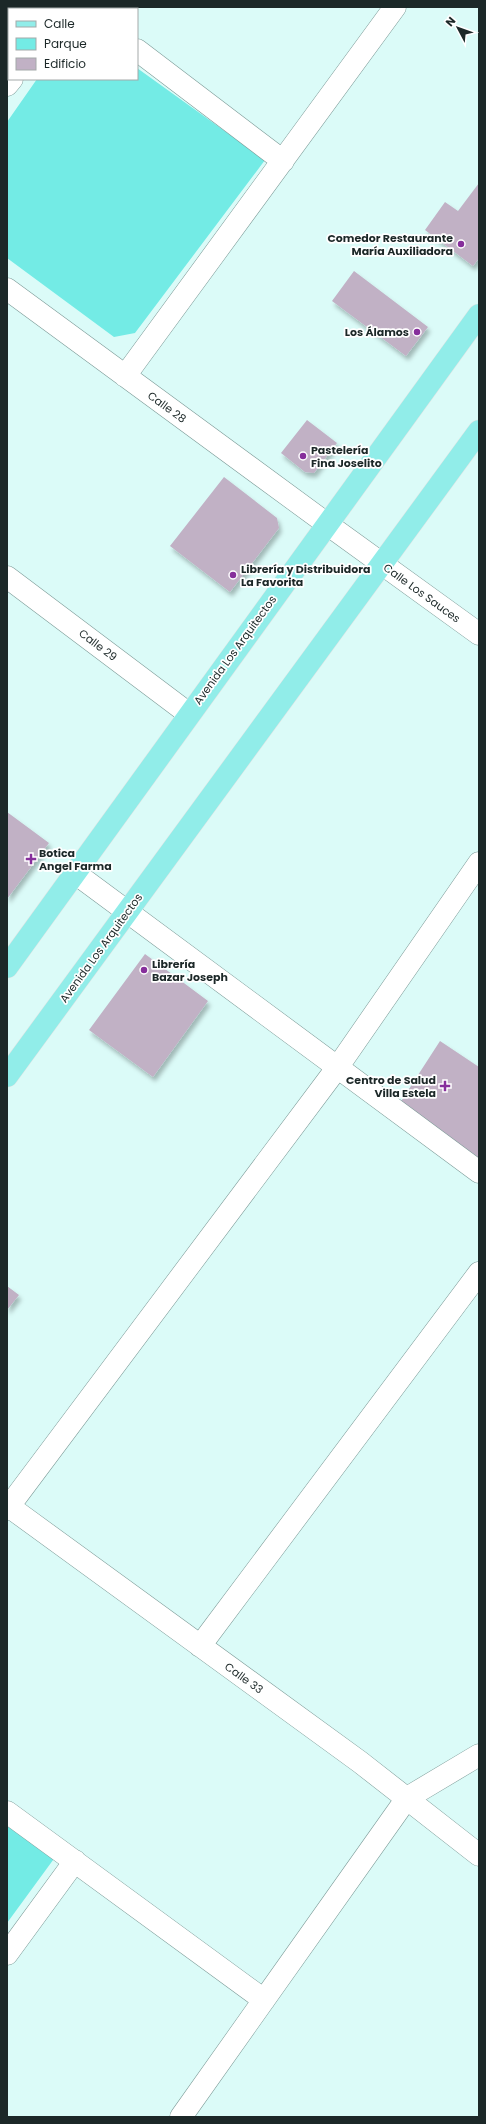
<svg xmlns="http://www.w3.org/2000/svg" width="486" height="2124" viewBox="0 0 486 2124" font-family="Poppins,sans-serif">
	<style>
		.green { fill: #73ebe5 }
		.building { fill: #c1b1c5; filter: url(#shadow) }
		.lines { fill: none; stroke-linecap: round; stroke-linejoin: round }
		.minor-casing { stroke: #7c9a97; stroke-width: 23 }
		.primary-casing { stroke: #e4e5e5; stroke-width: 23 }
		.minor { stroke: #fff; stroke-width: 22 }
		.primary { stroke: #91ede9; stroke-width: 22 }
		.poi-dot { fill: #862e9b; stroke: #fff; stroke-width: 1.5 }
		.labels { text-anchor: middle; stroke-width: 3.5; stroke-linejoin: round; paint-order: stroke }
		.poi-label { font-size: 11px; font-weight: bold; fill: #1c2828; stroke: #fff; text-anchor: start }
		.street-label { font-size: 11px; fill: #1c2828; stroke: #fff }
	</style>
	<defs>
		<filter id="shadow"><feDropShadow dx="2.5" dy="4.5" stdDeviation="2" flood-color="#0004"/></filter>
	</defs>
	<rect width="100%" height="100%" fill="#dbfbf8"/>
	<!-- green -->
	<path class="green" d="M137 68 265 160 135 333 114 337 7 258V122L37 79H137Z
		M7 1820 56 1856 7 1923Z"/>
	<!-- building -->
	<path class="building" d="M479 183V258L473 266 425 230 445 202 458 211Z
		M354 271 428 327 406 356 332 301Z
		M307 420 337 443 314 473 305 472 281 453Z
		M224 477 277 518 279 528 230 592 170 546Z
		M7 812 49 843 7 899Z
		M145 954 208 1001 153 1077 89 1030Z
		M440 1041 479 1067V1158L398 1106Z
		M7 1286 19 1295 7 1310Z"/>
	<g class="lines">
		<!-- minor casing -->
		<g class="minor-casing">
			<path id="minor" d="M80 7 83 9
				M62 9 64 7
				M137 50 283 161
				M7 85 12 79
				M7 289 327 524 479 634
				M125 376 395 7
				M7 577 189 714
				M75 873 479 1172
				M7 1505 360 1762 479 1855
				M7 1509 337 1068 479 863
				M200 1646 479 1273
				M7 1812 264 2000
				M7 1954 75 1861
				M181 2117 407 1798 479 1755"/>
		</g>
		<!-- primary casing -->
		<g class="primary-casing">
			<path id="primary" d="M7 967 479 315
				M7 1076 479 431"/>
		</g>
		<!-- minor -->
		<use href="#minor" class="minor"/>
		<!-- primary -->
		<use href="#primary" class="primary"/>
	</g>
	<!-- markers -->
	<g class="poi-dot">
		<circle cx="461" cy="244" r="4"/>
		<circle cx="417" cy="332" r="4"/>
		<circle cx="303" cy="456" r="4"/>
		<circle cx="233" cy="575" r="4"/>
		<path d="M29 853h4v4h4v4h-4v4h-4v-4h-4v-4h4z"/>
		<circle cx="144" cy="970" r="4"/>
		<path d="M443 1080h4v4h4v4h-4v4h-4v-4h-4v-4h4z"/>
	</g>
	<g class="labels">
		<!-- poi labels -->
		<g class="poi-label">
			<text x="453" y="242" text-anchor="end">Comedor Restaurante<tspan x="453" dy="13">María Auxiliadora</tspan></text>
			<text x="409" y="336" text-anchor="end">Los Álamos</text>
			<text x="311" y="454">Pastelería<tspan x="311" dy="13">Fina Joselito</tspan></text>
			<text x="241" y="573">Librería y Distribuidora<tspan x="241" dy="13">La Favorita</tspan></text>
			<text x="39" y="857">Botica<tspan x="39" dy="13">Angel Farma</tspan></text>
			<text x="152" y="968">Librería<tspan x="152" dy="13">Bazar Joseph</tspan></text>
			<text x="436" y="1084" text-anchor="end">Centro de Salud<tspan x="436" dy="13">Villa Estela</tspan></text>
		</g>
		<!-- street labels -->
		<g class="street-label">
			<text transform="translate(167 407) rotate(36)" y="4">Calle 28</text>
			<text transform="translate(422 593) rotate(36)" y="4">Calle Los Sauces</text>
			<text transform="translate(98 645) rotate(37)" y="4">Calle 29</text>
			<text transform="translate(235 650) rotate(-54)" y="4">Avenida Los Arquitectos</text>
			<text transform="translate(101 948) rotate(-54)" y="4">Avenida Los Arquitectos</text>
			<text transform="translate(244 1678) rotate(36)" y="4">Calle 33</text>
		</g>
	</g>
	<!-- border -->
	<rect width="486" height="2124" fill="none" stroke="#1c2828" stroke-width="16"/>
	<!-- legend -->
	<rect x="8" y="8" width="130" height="72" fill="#ffffff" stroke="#a4a9a9"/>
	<rect x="16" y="21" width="20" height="6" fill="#91ede9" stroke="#a4a9a9"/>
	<text x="44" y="28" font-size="12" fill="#1c2828">Calle</text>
	<rect x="16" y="38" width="20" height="12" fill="#73ebe5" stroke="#a4a9a9"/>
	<text x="44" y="48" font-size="12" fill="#1c2828">Parque</text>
	<rect x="16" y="58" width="20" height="12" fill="#c1b1c5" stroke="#a4a9a9"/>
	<text x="44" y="68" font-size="12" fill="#1c2828">Edificio</text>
	<!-- north arrow -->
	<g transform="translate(458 28) rotate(311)" stroke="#ffffff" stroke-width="3" paint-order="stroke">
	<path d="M0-3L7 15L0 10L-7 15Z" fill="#1c2828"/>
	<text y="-6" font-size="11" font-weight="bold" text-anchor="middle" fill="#1c2828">N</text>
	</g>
</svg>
